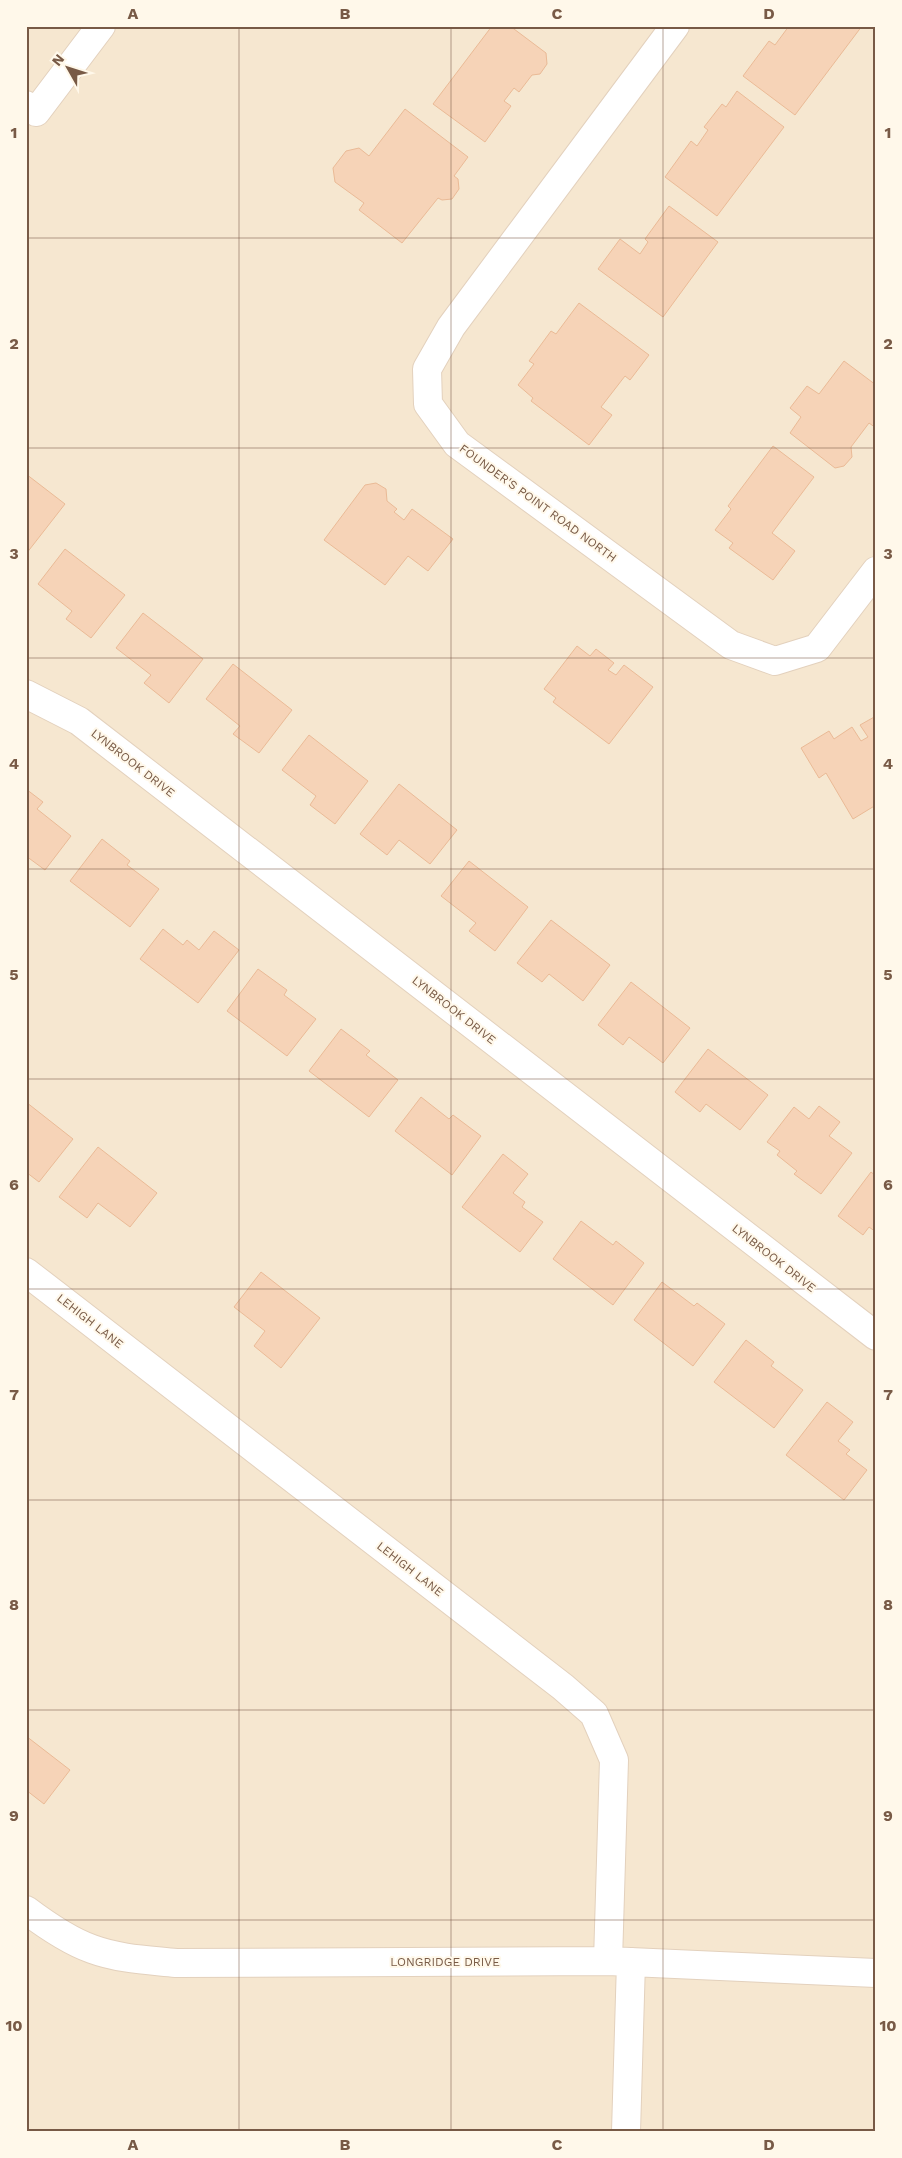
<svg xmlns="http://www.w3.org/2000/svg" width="902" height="2158" viewBox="0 0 902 2158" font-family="'Work Sans',sans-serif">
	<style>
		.residential { fill: #f6e7d0 }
		.building { fill: #f6d3b7; stroke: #eaba96 }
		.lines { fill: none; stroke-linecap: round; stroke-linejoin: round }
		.minor-casing { stroke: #e3d1bd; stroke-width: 30 }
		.minor { stroke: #fff; stroke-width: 28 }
		.grid { fill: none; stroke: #785a46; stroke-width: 1; stroke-opacity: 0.55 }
		.labels { text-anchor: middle; stroke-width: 4; stroke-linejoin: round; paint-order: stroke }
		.street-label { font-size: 12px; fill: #785a46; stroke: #fff8ea }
		.neatline { fill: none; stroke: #785a46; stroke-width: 2 }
		.grid-label { font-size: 16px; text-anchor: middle; font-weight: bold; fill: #785a46 }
	</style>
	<rect width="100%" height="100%" fill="#fef5e2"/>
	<!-- residential -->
	<path class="residential" d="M26 26H876V2132H26Z"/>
	<!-- building -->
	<path class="building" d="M492 26H510L546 53 547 64 540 74 532 75 519 92 514 88 504 101 511 106 485 142 433 104Z
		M789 26H862L795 115 743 76 769 41 775 45Z
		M737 91 784 127 717 216 665 177 691 141 697 146 708 130 704 127 722 104 726 107Z
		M405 109 468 157 454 176 458 179 459 189 452 199 442 200 438 198 402 243 359 210 364 203 335 182 333 168 346 151 359 148 369 156Z
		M669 206 718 242 663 317 598 269 620 239 640 254 648 242 645 239Z
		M579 303 649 355 630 380 625 376 601 407 612 415 589 445 531 401 533 398 518 385 534 364 529 361 551 331 556 334Z
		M844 361 876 385V428L869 423 851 447 852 457 844 466 835 468 790 433 801 417 790 408 807 386 819 394Z
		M773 446 814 477 772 533 795 551 773 580 729 548 733 543 715 530 731 509 728 506Z
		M26 474 65 504 26 554Z
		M376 483 386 489 387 501 397 509 394 512 404 520 412 509 453 539 428 571 408 556 385 585 324 540 365 485Z
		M65 549 125 595 91 638 66 619 72 611 38 584Z
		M143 613 203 659 169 703 144 683 151 675 116 648Z
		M577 646 590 656 596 649 614 663 608 670 616 675 624 665 653 687 609 744 553 702 556 698 544 689Z
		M233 664 292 710 259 753 233 734 240 726 206 699Z
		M876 716V805L853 819 826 773 819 778 801 748 829 731 834 739 852 727 861 741 868 737 860 725Z
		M309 735 368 781 335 824 310 805 316 796 282 770Z
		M399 784 457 830 430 864 399 840 387 855 360 834Z
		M26 789 43 802 37 809 71 836 45 870 26 856Z
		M102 839 130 861 127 865 159 889 130 927 70 881Z
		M469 861 528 907 495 951 469 931 476 923 441 896Z
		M551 920 610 965 583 1001 549 974 542 982 517 963Z
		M163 929 183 945 187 940 199 950 214 931 239 950 198 1003 140 959Z
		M258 969 287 990 284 995 316 1019 287 1056 227 1011Z
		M631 982 690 1028 663 1063 629 1037 623 1045 598 1025Z
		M341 1029 370 1051 366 1055 398 1080 369 1117 309 1071Z
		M708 1049 768 1095 740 1130 706 1104 700 1112 675 1092Z
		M421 1097 449 1119 453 1115 481 1136 452 1175 395 1131Z
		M26 1102 73 1139 39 1182 26 1172Z
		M819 1106 840 1122 829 1136 852 1153 821 1194 794 1174 797 1171 777 1155 780 1151 767 1142 794 1107 809 1119Z
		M98 1147 157 1193 130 1227 98 1203 87 1218 59 1197Z
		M503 1154 528 1174 513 1193 525 1202 522 1207 543 1222 520 1252 462 1207Z
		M871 1172 876 1176V1232L869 1227 863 1235 838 1216Z
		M581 1221 613 1245 616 1241 644 1263 613 1305 553 1259Z
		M261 1272 320 1318 281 1368 254 1346 265 1331 234 1307Z
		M662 1282 694 1306 697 1303 725 1324 693 1366 634 1320Z
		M746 1340 774 1362 771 1366 803 1390 774 1428 714 1382Z
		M827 1402 853 1422 838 1441 850 1450 846 1454 867 1470 844 1500 786 1455Z
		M26 1736 70 1770 44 1804 26 1790Z"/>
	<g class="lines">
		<!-- minor casing -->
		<g class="minor-casing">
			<path id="minor" d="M675 26 451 327 427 369 428 404 457 444 731 645 775 661 817 648 876 571
				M26 105 36 112 101 26
				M26 694 79 721 876 1336
				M26 1272 563 1687 594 1714 614 1760 608 1961
				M26 1910C46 1925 69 1941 92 1949 119 1959 148 1960 176 1963L608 1961 876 1973
				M626 2132 631 1962"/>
		</g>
		<!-- minor -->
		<use href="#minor" class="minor"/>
	</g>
	<!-- grid -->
	<path class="grid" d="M239 26V2132M451 26V2132M663 26V2132M26 238H876M26 448H876M26 658H876M26 869H876M26 1079H876M26 1289H876M26 1500H876M26 1710H876M26 1920H876"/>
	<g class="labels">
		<!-- street labels -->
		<g class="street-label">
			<text transform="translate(538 503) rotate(36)" y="4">FOUNDER'S POINT ROAD NORTH</text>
			<text transform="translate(133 763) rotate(38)" y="4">LYNBROOK DRIVE</text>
			<text transform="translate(454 1010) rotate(38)" y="4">LYNBROOK DRIVE</text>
			<text transform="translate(774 1258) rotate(38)" y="4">LYNBROOK DRIVE</text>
			<text transform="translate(90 1321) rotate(38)" y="4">LEHIGH LANE</text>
			<text transform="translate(410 1569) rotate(38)" y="4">LEHIGH LANE</text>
			<text x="445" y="1966">LONGRIDGE DRIVE</text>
		</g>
	</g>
	<!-- border -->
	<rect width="902" height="2158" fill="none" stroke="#fff8ea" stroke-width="55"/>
	<!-- north arrow -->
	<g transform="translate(68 68) rotate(309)" stroke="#fff8ea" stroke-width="4" paint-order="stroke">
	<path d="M0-4L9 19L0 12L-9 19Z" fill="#785a46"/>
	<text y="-8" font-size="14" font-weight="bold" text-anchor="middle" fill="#785a46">N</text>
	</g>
	<rect x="28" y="28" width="846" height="2102" class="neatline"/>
	<g class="grid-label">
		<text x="133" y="19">A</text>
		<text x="345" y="19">B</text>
		<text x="557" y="19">C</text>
		<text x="769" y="19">D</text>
		<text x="14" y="138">1</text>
		<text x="888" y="138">1</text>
		<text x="14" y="349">2</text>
		<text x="888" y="349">2</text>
		<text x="14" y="559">3</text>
		<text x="888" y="559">3</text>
		<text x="14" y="769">4</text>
		<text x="888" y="769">4</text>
		<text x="14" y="980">5</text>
		<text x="888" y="980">5</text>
		<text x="14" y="1190">6</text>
		<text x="888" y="1190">6</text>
		<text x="14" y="1400">7</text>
		<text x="888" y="1400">7</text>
		<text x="14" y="1610">8</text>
		<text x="888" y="1610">8</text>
		<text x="14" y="1821">9</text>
		<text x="888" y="1821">9</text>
		<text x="14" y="2031">10</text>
		<text x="888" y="2031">10</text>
		<text x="133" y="2150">A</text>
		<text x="345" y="2150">B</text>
		<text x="557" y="2150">C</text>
		<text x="769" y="2150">D</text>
	</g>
</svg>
